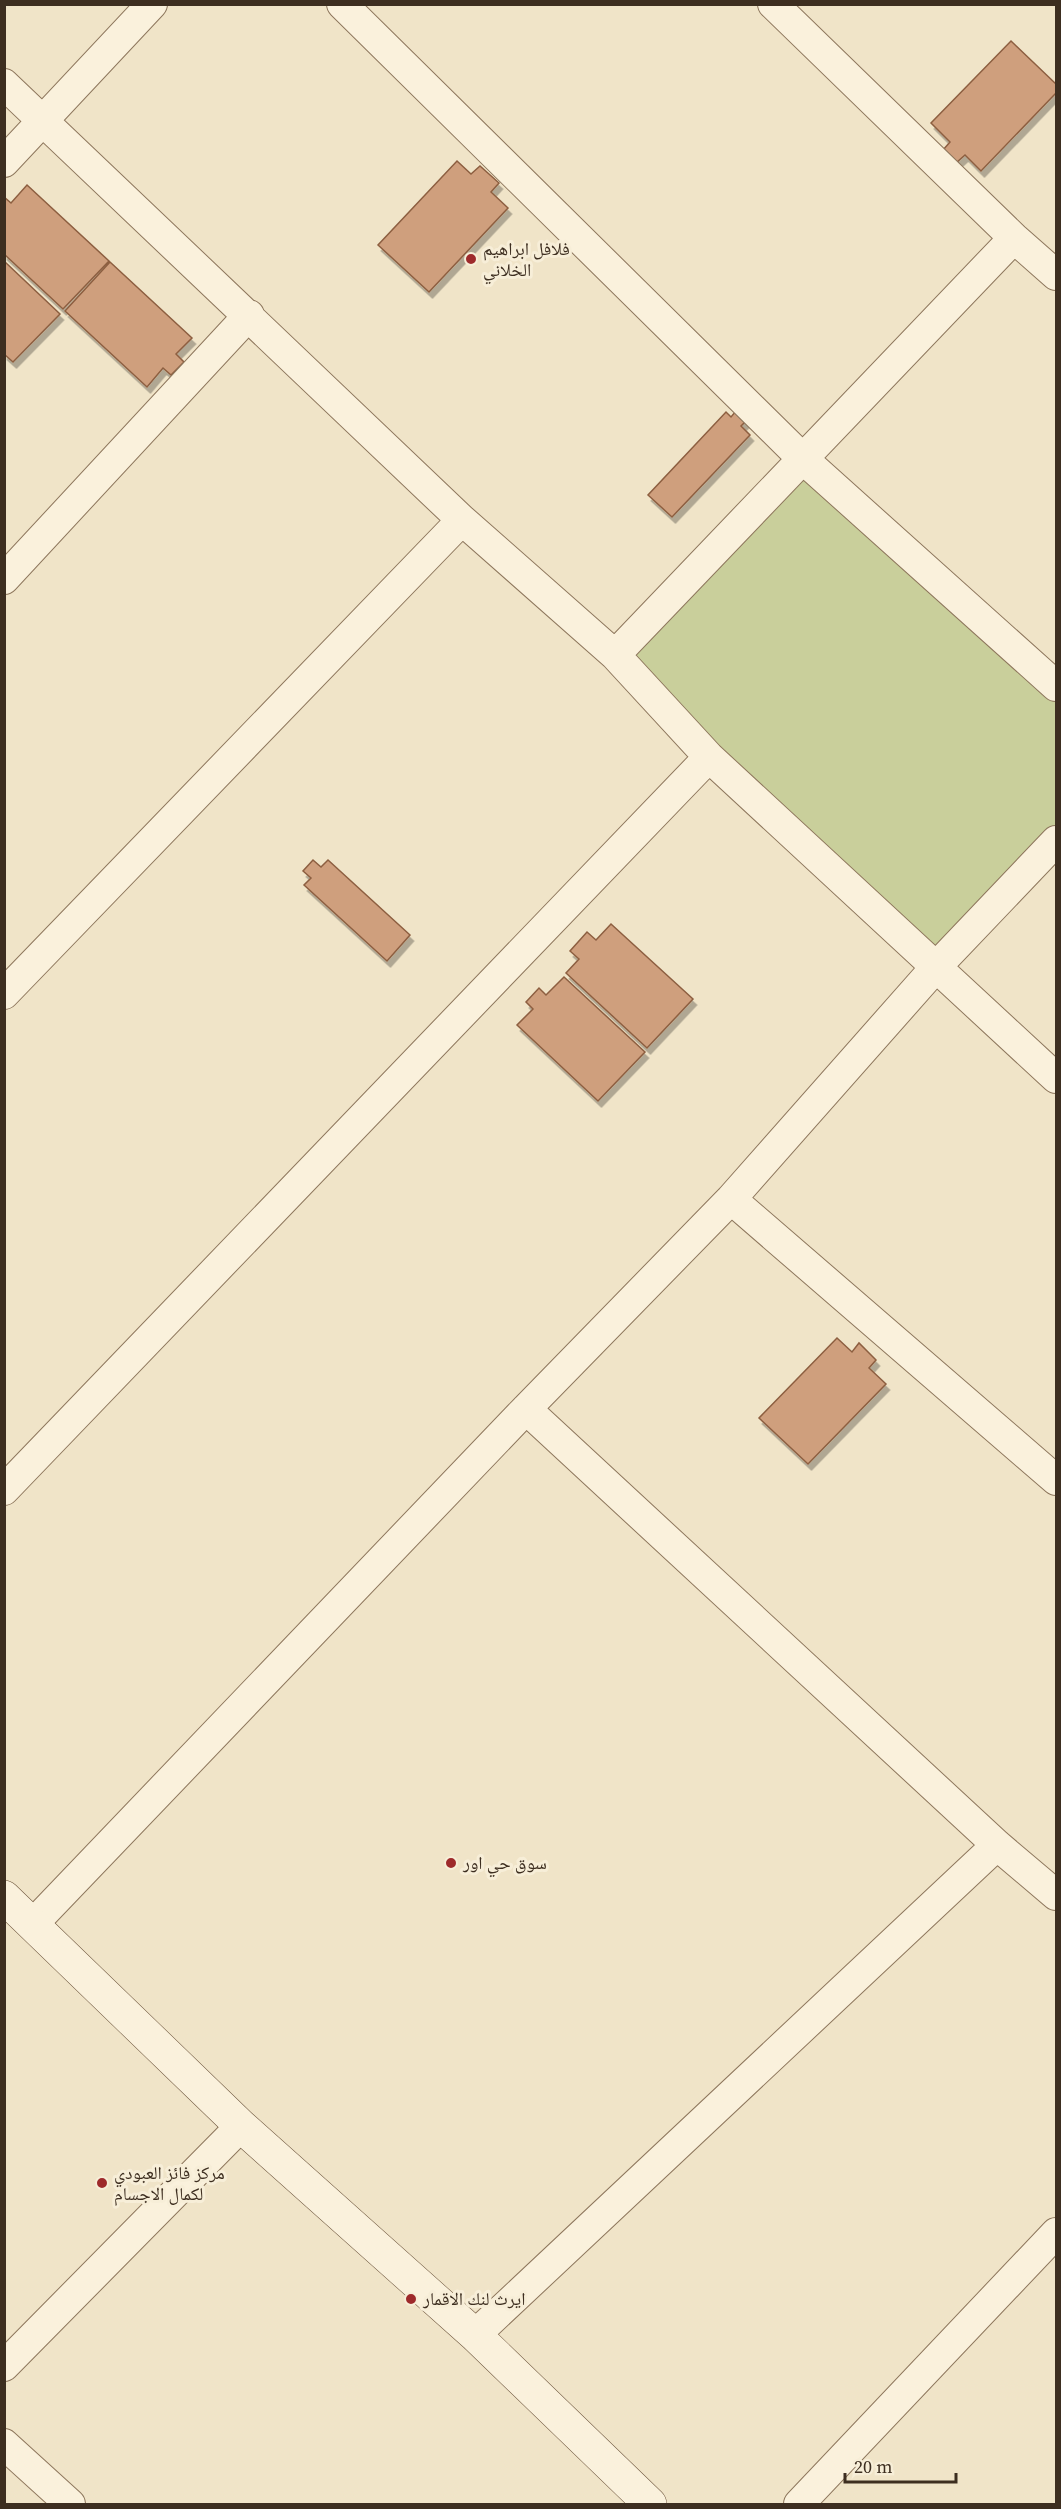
<svg xmlns="http://www.w3.org/2000/svg" width="1061" height="2509" viewBox="0 0 1061 2509" font-family="'Source Serif 4','Noto Naskh Arabic',serif">
	<style>
		.green { fill: #c9cf9b }
		.building { fill: #cf9f7d; stroke: #8d5f41; stroke-width: 1.5; filter: url(#shadow) }
		.lines { fill: none; stroke-linecap: round; stroke-linejoin: round }
		.street-casing { stroke: #8d765c; stroke-width: 32 }
		.secondary-casing { stroke: #6f573f; stroke-width: 34 }
		.street { stroke: #faf1dc; stroke-width: 30 }
		.secondary { stroke: #faf1dc; stroke-width: 33 }
		.poi-dot { fill: #9e2a2b; stroke: #f7eed8; stroke-width: 2 }
		.labels { text-anchor: middle; stroke-width: 6; stroke-linejoin: round; paint-order: stroke }
		.poi-label { font-size: 18px; fill: #3d2e20; stroke: #f7eed8; text-anchor: start }
	</style>
	<defs>
		<filter id="shadow"><feDropShadow dx="3.5" dy="6" stdDeviation="0" flood-color="#0004"/></filter>
	</defs>
	<rect width="100%" height="100%" fill="#f0e4c8"/>
	<!-- green -->
	<path class="green" d="M803 459 1056 686V841L936 967 615 655Z"/>
	<!-- building -->
	<path class="building" d="M1011 41 1056 84V93L981 171 965 155 956 163 943 150 950 142 931 123Z
		M457 161 471 174 480 166 499 183 491 192 508 208 429 292 378 245Z
		M27 185 109 261 63 309 4 254V197L11 203Z
		M4 261 60 314 13 362 4 354Z
		M110 262 192 338 176 354 184 362 171 375 163 368 147 387 65 311Z
		M736 411 746 421 741 426 750 435 672 517 648 495 726 412 731 417Z
		M313 860 321 867 328 860 410 935 387 961 304 885 311 878 303 871Z
		M611 924 693 999 647 1048 566 973 579 959 570 951 587 932 596 940Z
		M564 977 645 1052 598 1101 517 1025 533 1009 526 1002 539 988 546 995Z
		M837 1338 852 1352 859 1343 876 1360 869 1368 886 1384 808 1464 759 1418Z"/>
	<g class="lines">
		<!-- street casing -->
		<g class="street-casing">
			<path id="street" d="M342 4 803 459 1056 686
				M773 4 1014 238 1056 275
				M4 84 462 520 615 655 709 757 1056 1078
				M4 162 152 4
				M4 579 249 315
				M615 655 1014 238
				M4 994 462 520
				M731 1199 1056 1480
				M526 1409 997 1845 1056 1895
				M4 1490 709 757
				M33 1924 526 1409 731 1199 936 967 1056 841
				M475 2335 997 1845
				M4 2366 241 2126
				M4 2444 70 2504
				M799 2504 1056 2233"/>
		</g>
		<!-- secondary casing -->
		<g class="secondary-casing">
			<path id="secondary" d="M4 1897 241 2126 475 2335 650 2504"/>
		</g>
		<!-- street -->
		<use href="#street" class="street"/>
		<!-- secondary -->
		<use href="#secondary" class="secondary"/>
	</g>
	<!-- markers -->
	<g class="poi-dot">
		<circle cx="471" cy="259" r="6"/>
		<circle cx="451" cy="1863" r="6"/>
		<circle cx="102" cy="2183" r="6"/>
		<circle cx="411" cy="2299" r="6"/>
	</g>
	<g class="labels">
		<!-- poi labels -->
		<g class="poi-label">
			<text x="483" y="255">فلافل ابراهيم<tspan x="483" dy="21">الخلاني</tspan></text>
			<text x="463" y="1869">سوق حي اور</text>
			<text x="114" y="2179">مركز فائز العبودي<tspan x="114" dy="21">لكمال الاجسام</tspan></text>
			<text x="423" y="2305">ايرث لنك الاقمار</text>
		</g>
	</g>
	<!-- border -->
	<rect width="1061" height="2509" fill="none" stroke="#3d2e20" stroke-width="12"/>
	<!-- scale -->
	<path d="M845 2473v9h111v-9" fill="none" stroke="#3d2e20" stroke-width="3"/>
	<text x="854" y="2473" font-size="18" fill="#3d2e20" stroke="#f7eed8" stroke-width="4.5" paint-order="stroke">20 m</text>
</svg>
